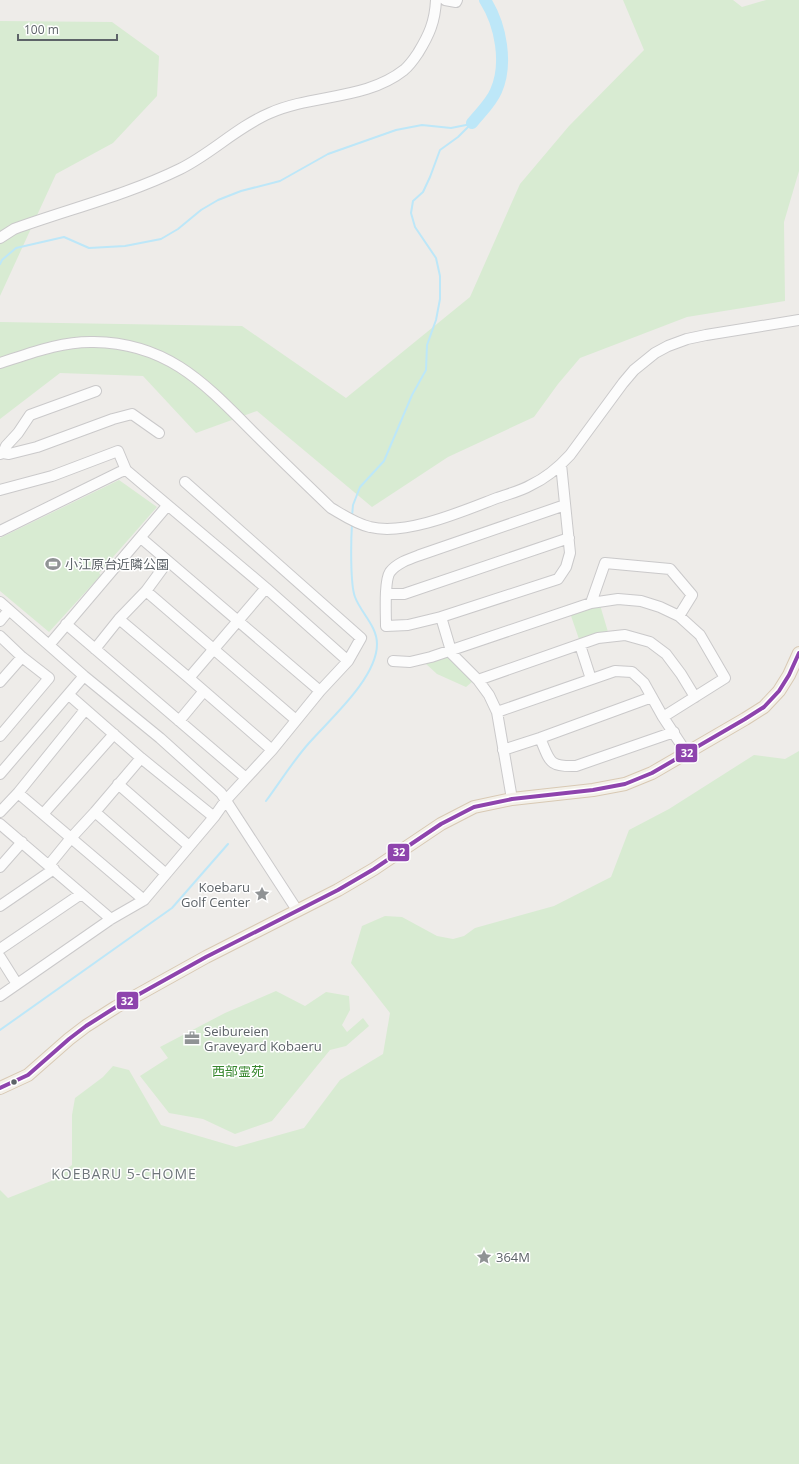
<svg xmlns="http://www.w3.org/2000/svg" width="799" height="1464" viewBox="0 0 799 1464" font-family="'Open Sans','Noto Sans JP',sans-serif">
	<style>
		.green { fill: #d8ebd2 }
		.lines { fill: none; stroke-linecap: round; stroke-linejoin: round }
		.stream { stroke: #bde7f8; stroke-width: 2 }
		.river { stroke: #bde7f8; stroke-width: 12 }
		.minor-casing { stroke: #cac9ca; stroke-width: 12 }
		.major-casing { stroke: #d8c9b4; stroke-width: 14 }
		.minor { stroke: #fcfcfc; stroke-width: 10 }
		.major { stroke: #f3f0e9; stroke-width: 12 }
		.bus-1-casing { stroke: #fff; stroke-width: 7 }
		.bus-1 { stroke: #8e44ad; stroke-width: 4 }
		.bus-dot { fill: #5d6368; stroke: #fff; stroke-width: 1.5 }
		.labels { text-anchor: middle; stroke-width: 3; stroke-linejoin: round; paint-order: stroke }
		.poi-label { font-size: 13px; fill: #5d6368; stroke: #fff; text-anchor: start }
		.park-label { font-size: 13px; fill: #36872d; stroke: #fff }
		.neighbourhood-label { font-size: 14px; letter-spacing: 1px; fill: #6e767a; stroke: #fff }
		.line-badge { stroke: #fff; stroke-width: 1.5 }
		.badge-label { font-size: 11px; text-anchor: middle; font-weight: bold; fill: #fff }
	</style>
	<rect width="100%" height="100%" fill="#eeece9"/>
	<!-- green -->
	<path class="green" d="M623 0H733L742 7 766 0H799V171L784 222 785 301 687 317 580 358 558 384 534 417 448 457 372 507 257 411 196 433 143 376 60 373 0 419V322L242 326 346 398 470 297 520 184 569 126 644 50Z
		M0 21 112 22 159 56 157 96 113 143 56 174 0 296Z
		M119 480 157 507 99 573 101 575 49 632 0 591V538Z
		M600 605 608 632 580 642 570 613Z
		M449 656 473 681 466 687 437 674 425 663Z
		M799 751V1464H0V1190L8 1198 51 1181 72 1165V1115L75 1098 103 1077 113 1066 129 1070 161 1125 236 1147 304 1128 340 1080 383 1054 390 1013 351 963 362 926 385 916 402 917 437 936 453 939 464 936 475 928 554 906 611 877 629 830 669 809 754 755 785 759Z
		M276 991 305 1006 326 992 349 996 350 1010 342 1025 347 1032 363 1018 369 1026 346 1046 330 1050 272 1121 235 1134 203 1119 169 1113 140 1076 168 1058 160 1047 225 1013Z"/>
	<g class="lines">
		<!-- stream -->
		<path class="stream" d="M0 264 2 260 16 248 64 237 89 248 125 246 161 239 178 229 201 210 218 200 241 191 280 181 328 154 396 130 422 125 451 128 471 124
			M352 516 353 505 360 487 384 461 412 395 426 370 427 345 436 320 440 299V276L436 258 415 227 411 213 413 201 423 192 430 177 440 150 458 137 472 123
			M266 801C280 782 293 761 309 743 331 718 377 678 377 644 377 626 361 613 355 597 350 584 351 539 352 524
			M0 1030 172 908 228 844"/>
		<!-- river -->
		<path class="river" d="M472 123C480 113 491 103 496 91 508 64 501 25 485 0"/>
		<!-- minor casing -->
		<g class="minor-casing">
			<path id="minor" d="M445 0 456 2 457 0
				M0 238 14 229C69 209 127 195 180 169 211 154 237 127 270 113 313 94 366 100 404 70 410 65 414 59 418 53 429 35 435 22 436 0
				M0 363C31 353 62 341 94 342 169 343 206 385 255 434 280 459 306 484 331 508 343 515 356 524 370 527 406 536 463 511 497 498 508 494 521 491 531 485 546 478 559 467 570 455L623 383 634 370 655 353 668 346 687 339 706 335 799 320
				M3 453 6 446 18 433 30 415 96 391
				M0 454 3 453 9 454 37 447 113 419 132 414 159 433
				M0 490 52 476 118 451 126 470
				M0 531 120 472 126 470 266 588 348 661
				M141 538 320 691
				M146 591 296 720
				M386 594H404L569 538
				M0 602 84 676 160 738 221 793 297 910
				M591 603 605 563 670 569 692 595 679 616
				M441 617 408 625 386 626C386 614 384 581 390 572 397 563 409 559 420 555L565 505
				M119 619 189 678 272 750
				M0 621 9 610
				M66 624 246 778
				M0 636 22 657 49 678 0 736
				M49 645 167 506
				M580 645 591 679
				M95 649 119 619 146 591 168 561
				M393 661 410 662 431 657 591 603 618 599 641 601 660 607 679 616 700 635 725 678 663 717
				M189 678 266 588
				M478 680 598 638 625 635 650 642 666 654 681 674 695 697
				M0 682 22 657
				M69 695 141 758 214 817
				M497 712 615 671 632 672 644 683 663 717 686 752
				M179 721 204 691
				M540 738C550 761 548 767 576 766L674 732
				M503 750 540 738 652 697
				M0 774 84 676
				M118 784 189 846
				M18 793 144 900
				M512 799 497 712 489 695 478 680 452 654 441 617 558 579 566 567 570 553 561 464
				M0 812 18 793 85 710
				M95 812 166 874
				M43 814 114 734
				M0 824 111 919
				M49 865 71 838 95 812 141 758
				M0 867 22 842
				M0 906 54 869
				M0 949 81 894
				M0 957 17 984
				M0 996 111 919 144 900 214 817 226 800 272 750 320 691 348 661 361 638 185 482"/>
		</g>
		<!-- major casing -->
		<g class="major-casing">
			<path id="major" d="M0 1088 28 1075 69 1039 86 1026 116 1007 206 957 338 890 374 869 441 824 474 807 512 799 593 790 625 784 652 773 745 719 764 707 779 691 789 675 799 653"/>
		</g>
		<!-- minor -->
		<use href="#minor" class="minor"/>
		<!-- major -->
		<use href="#major" class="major"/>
		<!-- bus-1 casing -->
		<g class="bus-1-casing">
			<path id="bus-1" d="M0 1088 28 1075 69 1039 86 1026 116 1007 206 957 338 890 374 869 441 824 474 807 512 799 593 790 625 784 652 773 745 719 764 707 779 691 789 675 799 653"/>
		</g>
		<!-- bus-1 -->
		<use href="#bus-1" class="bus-1"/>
	</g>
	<!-- icons -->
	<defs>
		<g id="stadium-bare" transform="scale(1.2)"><path d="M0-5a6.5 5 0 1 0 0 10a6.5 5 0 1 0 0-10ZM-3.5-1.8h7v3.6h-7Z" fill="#909395" stroke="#fff" stroke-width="2.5" paint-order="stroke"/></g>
		<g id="sight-bare" transform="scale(1.2)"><path d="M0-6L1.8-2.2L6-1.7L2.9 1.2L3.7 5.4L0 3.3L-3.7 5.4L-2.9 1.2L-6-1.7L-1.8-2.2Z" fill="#909395" stroke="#fff" stroke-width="2.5" paint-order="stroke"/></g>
		<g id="office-bare" transform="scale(1.2)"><path d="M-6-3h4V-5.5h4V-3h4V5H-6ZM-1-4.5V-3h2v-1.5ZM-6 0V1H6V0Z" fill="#909395" stroke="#fff" stroke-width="2.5" paint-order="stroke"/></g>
	</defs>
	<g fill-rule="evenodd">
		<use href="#stadium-bare" x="53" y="564"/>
		<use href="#sight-bare" x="262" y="894"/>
		<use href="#office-bare" x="192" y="1038"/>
		<use href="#sight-bare" x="484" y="1257"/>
	</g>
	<!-- markers -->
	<circle class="bus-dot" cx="14" cy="1082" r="3.5"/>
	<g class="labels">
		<!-- poi labels -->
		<g class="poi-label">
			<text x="65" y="569">小江原台近隣公園</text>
			<text x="250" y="892" text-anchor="end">Koebaru<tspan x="250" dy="15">Golf Center</tspan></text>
			<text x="204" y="1036">Seibureien<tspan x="204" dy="15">Graveyard Kobaeru</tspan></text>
			<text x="496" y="1262">364M</text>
		</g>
		<!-- park labels -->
		<g class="park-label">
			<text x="238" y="1076">西部霊苑</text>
		</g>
		<!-- neighbourhood labels -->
		<g class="neighbourhood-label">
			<text x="124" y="1179">KOEBARU 5-CHOME</text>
		</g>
	</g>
	<g class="line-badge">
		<rect x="675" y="743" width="23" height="20" rx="4" fill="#8e44ad"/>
		<rect x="387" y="843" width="23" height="19" rx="4" fill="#8e44ad"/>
		<rect x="116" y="991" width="23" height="19" rx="4" fill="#8e44ad"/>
	</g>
	<g class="badge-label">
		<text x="687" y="757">32</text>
		<text x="399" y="856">32</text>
		<text x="127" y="1005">32</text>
	</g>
	<!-- scale -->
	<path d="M18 34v6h99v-6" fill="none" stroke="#5d6368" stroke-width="2"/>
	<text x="24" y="34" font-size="12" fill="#5d6368" stroke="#ffffff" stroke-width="3" paint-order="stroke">100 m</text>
</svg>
